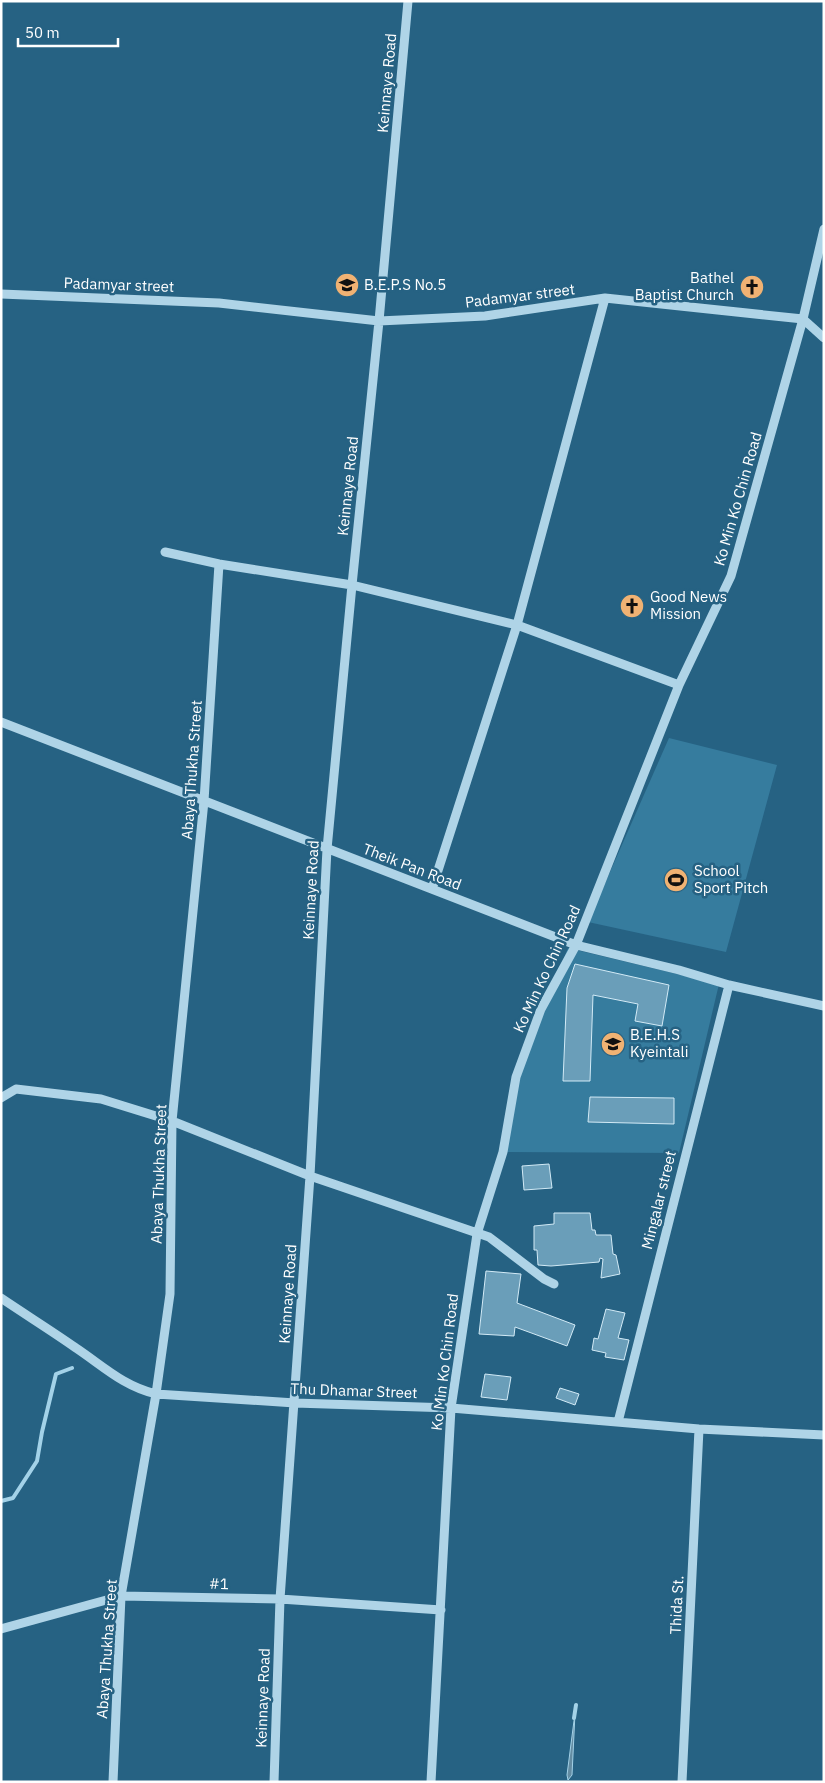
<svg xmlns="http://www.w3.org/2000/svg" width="825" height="1783" viewBox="0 0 825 1783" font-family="'IBM Plex Sans',sans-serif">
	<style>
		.green { fill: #367c9e }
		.water { fill: #638ca2; stroke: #a3d2e8 }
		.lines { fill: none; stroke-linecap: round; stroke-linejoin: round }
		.stream { stroke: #a3d2e8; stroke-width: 4 }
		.building { fill: #6a9eb9; stroke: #d2eaf6 }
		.minor { stroke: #afd4e7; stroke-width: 9 }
		.labels { text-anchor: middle; stroke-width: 5; stroke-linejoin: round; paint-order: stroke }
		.street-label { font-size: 15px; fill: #fff; stroke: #266283 }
		.poi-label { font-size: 15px; fill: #fff; stroke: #266283; text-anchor: start }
	</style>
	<rect width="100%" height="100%" fill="#266283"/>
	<!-- green -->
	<path class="green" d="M669 738 777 765 726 952 588 922Z
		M568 948 719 984 679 1153 506 1152 516 1077Z"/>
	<!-- water -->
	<path class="water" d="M575 1713 572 1775 568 1780 567 1775Z"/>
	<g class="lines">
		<!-- stream -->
		<path class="stream" d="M1 1501 13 1498 37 1461 42 1432 56 1374 72 1368
			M574 1718 576 1705"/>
	</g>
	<!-- building -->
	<path class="building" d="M575 964 669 985 662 1026 635 1021 638 1004 593 995 590 1081H563L567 988Z
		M590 1097 674 1098V1124L588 1122Z
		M549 1164 552 1188 524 1190 522 1166Z
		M554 1213H590L592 1230H595L596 1235H611L613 1254 616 1255 620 1274 601 1278 603 1259 600 1258 599 1262 551 1266 538 1265 537 1250H534V1226L554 1224Z
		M486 1271 521 1274 517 1303 575 1325 567 1346 515 1327 514 1336 479 1334Z
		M606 1309 625 1313 618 1338 629 1340 624 1360 605 1357 606 1353 592 1350 594 1338 598 1339Z
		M485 1374 511 1377 507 1400 481 1397Z
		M560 1388 579 1394 575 1405 556 1398Z"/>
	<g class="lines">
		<!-- minor -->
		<path class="minor" d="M1 294 219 303 379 321 485 316 605 298 803 319 824 338
			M165 552 219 564 352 585 517 625 679 685
			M1 722 576 945 679 970 729 985 824 1006
			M432 889 517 625 605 298
			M1 1098 16 1089 101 1099 172 1121 310 1176 489 1237 544 1279 554 1284
			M1 1298C26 1315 52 1331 76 1348 103 1366 123 1386 156 1394L295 1403 451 1408 699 1429 824 1435
			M618 1422 729 985
			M1 1629 121 1596 280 1599 441 1610
			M113 1782 121 1596 156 1394 170 1294 172 1121 204 801 219 564
			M274 1782 280 1599 310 1176 327 849 352 585 379 321 408 1
			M431 1782 451 1408 477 1234 503 1152 516 1077 541 1009 576 945 679 685 731 576 803 319 824 229
			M682 1782 699 1429"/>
	</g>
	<!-- icons -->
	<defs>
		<g id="school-disc" transform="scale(1.25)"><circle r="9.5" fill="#f0b273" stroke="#266283"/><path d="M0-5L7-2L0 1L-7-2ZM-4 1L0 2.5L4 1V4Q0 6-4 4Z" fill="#111"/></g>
		<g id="church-disc" transform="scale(1.25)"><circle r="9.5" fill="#f0b273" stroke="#266283"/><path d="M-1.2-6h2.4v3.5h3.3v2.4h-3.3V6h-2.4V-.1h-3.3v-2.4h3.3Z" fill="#111"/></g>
		<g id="stadium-disc" transform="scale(1.25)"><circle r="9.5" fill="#f0b273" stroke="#266283"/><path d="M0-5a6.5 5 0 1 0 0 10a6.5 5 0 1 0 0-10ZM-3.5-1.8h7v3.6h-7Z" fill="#111"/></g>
	</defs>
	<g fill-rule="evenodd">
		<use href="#school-disc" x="347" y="285"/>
		<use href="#church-disc" x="752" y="287"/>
		<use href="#church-disc" x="632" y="606"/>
		<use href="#stadium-disc" x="676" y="880"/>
		<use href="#school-disc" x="613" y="1044"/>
	</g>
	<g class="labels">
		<!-- street labels -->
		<g class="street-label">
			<text transform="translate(387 83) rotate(-85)" y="5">Keinnaye Road</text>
			<text transform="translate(119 285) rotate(2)" y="5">Padamyar street</text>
			<text transform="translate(520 296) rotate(-7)" y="5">Padamyar street</text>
			<text transform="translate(348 486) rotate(-84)" y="5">Keinnaye Road</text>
			<text transform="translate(738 499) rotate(-74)" y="5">Ko Min Ko Chin Road</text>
			<text transform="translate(192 770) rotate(-86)" y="5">Abaya Thukha Street</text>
			<text transform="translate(412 867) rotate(21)" y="5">Theik Pan Road</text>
			<text transform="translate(311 890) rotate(-87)" y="5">Keinnaye Road</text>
			<text transform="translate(547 969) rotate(-65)" y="5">Ko Min Ko Chin Road</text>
			<text transform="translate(159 1174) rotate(-88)" y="5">Abaya Thukha Street</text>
			<text transform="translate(659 1200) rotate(-76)" y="5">Mingalar street</text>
			<text transform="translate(288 1294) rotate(-86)" y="5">Keinnaye Road</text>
			<text transform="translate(445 1362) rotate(-83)" y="5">Ko Min Ko Chin Road</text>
			<text transform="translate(354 1391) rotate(2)" y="5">Thu Dhamar Street</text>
			<text transform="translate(219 1584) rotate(1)" y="5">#1</text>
			<text transform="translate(677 1605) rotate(-87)" y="5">Thida St.</text>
			<text transform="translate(107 1649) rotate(-86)" y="5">Abaya Thukha Street</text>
			<text transform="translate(263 1698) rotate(-88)" y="5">Keinnaye Road</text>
		</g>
		<!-- poi labels -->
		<g class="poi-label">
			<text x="734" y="283" text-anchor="end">Bathel<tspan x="734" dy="17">Baptist Church</tspan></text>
			<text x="364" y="290">B.E.P.S No.5</text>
			<text x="650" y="602">Good News<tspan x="650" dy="17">Mission</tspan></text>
			<text x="694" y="876">School<tspan x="694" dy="17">Sport Pitch</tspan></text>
			<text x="630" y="1040">B.E.H.S<tspan x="630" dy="17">Kyeintali</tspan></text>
		</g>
	</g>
	<!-- border -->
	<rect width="825" height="1783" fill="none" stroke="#ffffff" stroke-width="5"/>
	<!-- scale -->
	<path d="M18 38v8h100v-8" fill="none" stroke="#ffffff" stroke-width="2.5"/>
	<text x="25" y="38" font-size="15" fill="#ffffff" stroke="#266283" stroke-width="4" paint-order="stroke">50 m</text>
</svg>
